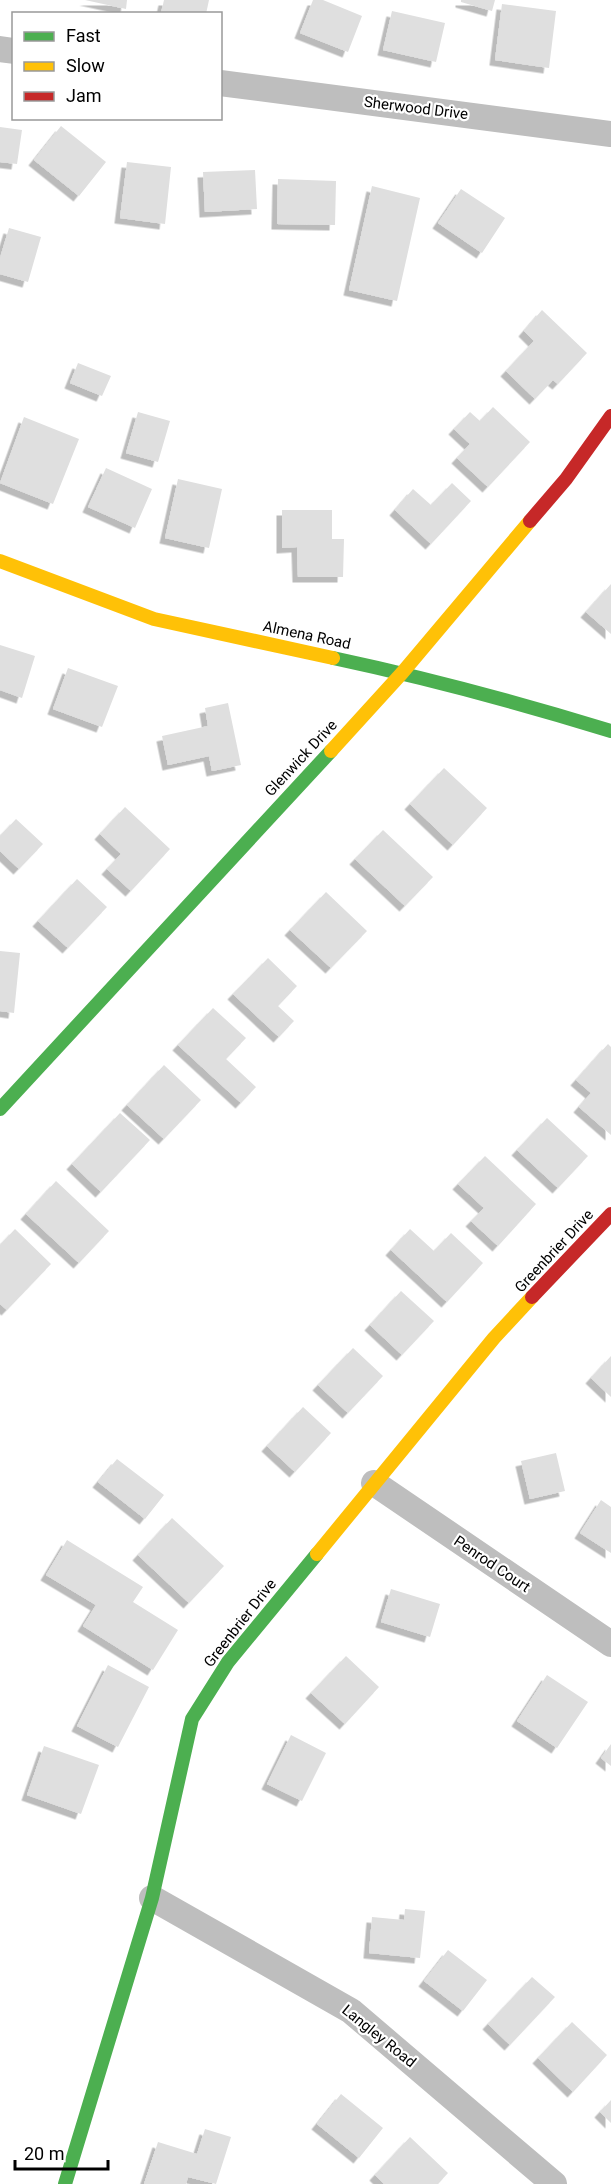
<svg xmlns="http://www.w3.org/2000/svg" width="611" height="2184" viewBox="0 0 611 2184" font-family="Roboto,sans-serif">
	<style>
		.building { fill: #dfdfdf; filter: url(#shadow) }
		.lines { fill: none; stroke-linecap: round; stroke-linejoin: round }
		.street { stroke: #bebebe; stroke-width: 26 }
		.fast { stroke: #4caf50; stroke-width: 14 }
		.slow { stroke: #ffc107; stroke-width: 14 }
		.jam { stroke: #c62828; stroke-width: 14 }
		.labels { text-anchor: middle; stroke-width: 4.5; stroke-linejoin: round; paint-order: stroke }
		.street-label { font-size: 15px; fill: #000; stroke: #fff }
	</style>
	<defs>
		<filter id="shadow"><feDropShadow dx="-5.5" dy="5.5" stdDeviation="0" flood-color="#0004"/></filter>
	</defs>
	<rect width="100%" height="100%" fill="#fff"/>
	<!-- building -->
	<path class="building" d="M85 0H127L126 9Z
		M164 0H209L206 14 161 13Z
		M313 0H323L362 16 348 52 300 33Z
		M461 0H495L492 11 461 2Z
		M502 4 556 11 549 68 495 60Z
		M392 11 445 23 436 62 383 50Z
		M61 126 106 162 79 196 34 160Z
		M0 127 22 130 17 164 0 162Z
		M127 162 171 167 165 224 120 218Z
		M255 170 257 209 205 212 203 172Z
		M278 179 336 181 335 225 277 224Z
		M372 186 420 198 397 301 349 290Z
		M461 189 505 218 482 253 438 223Z
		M9 228 41 237 28 282 0 274V258Z
		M542 310 587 353 558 384 553 380 535 399 506 371 534 341 524 331Z
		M78 363 111 376 102 396 70 383Z
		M493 407 530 442 488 487 457 458 470 444 454 429 470 412 480 421Z
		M138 412 170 421 158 462 126 453Z
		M24 417 79 439 53 504 0 483Z
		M106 468 152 489 135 528 88 507Z
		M178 479 222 489 209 548 165 538Z
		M452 483 471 501 431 544 395 510 413 489 431 505Z
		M282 510H332V539H344L343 577H298L297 547 282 548Z
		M611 584V634L586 612Z
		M0 645 35 656 22 698 0 690Z
		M68 668 118 686 102 727 53 709Z
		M228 703 241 765 212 771 209 756 168 765 162 736 208 726 205 708Z
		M444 768 487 808 453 845 410 804Z
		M125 807 170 849 131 891 107 869 121 854 100 834Z
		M16 819 43 844 19 869 0 851V836Z
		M383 830 433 877 405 906 355 859Z
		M77 879 107 907 68 948 38 921Z
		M326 892 367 931 331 968 290 930Z
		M0 951 20 953 14 1013 0 1011Z
		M268 958 297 986 278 1006 294 1021 279 1037 233 994Z
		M213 1008 246 1038 226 1059 256 1087 241 1103 178 1045Z
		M608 1044 611 1047V1135L579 1107 591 1093 576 1080Z
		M164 1065 201 1100 164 1139 127 1105Z
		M120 1113 150 1140 101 1192 72 1164Z
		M547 1118 588 1156 558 1188 517 1150Z
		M485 1156 536 1204 498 1246 471 1221 484 1208 458 1184Z
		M56 1181 109 1231 79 1263 26 1214Z
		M15 1229 51 1264 7 1310 0 1304V1245Z
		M410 1229 434 1251 451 1233 483 1263 447 1302 391 1250Z
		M401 1291 434 1321 402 1355 370 1325Z
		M353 1348 383 1376 348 1413 318 1385Z
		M611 1356V1397L591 1378Z
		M303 1407 331 1433 295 1472 267 1446Z
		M556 1453 565 1491 530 1499 521 1461Z
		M117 1459 164 1495 145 1519 98 1482Z
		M601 1500 611 1507V1553L580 1533Z
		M172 1518 224 1566 189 1603 138 1555Z
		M67 1540 143 1587 133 1602 178 1630 153 1670 83 1626 96 1605 46 1575Z
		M391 1589 440 1604 430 1637 381 1622Z
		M346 1656 379 1687 345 1724 311 1693Z
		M108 1665 149 1687 118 1747 77 1726Z
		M547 1675 588 1702 557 1748 517 1721Z
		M291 1735 326 1753 302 1801 267 1784Z
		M611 1744V1766L601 1758Z
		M44 1746 99 1765 81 1814 27 1795Z
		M405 1909 425 1911 420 1958 369 1953 372 1917 404 1920Z
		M448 1950 487 1980 463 2011 424 1981Z
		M532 1977 555 1997 510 2045 488 2024Z
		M572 2022 607 2055 573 2092 538 2058Z
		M341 2094 383 2128 359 2158 317 2124Z
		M611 2100V2123L600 2112Z
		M205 2129 231 2137 216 2184 188 2177 186 2184H144L158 2142 197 2154Z
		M410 2137 448 2173 438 2184H384L375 2175Z"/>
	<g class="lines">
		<!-- street -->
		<path class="street" d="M0 49 14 51
			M220 83 611 134
			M374 1483 611 1644
			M152 1898 351 2011 554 2184"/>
		<!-- fast -->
		<path class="fast" d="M333 658C427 678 520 703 611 731
			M0 1109 331 751
			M65 2184 152 1898 192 1719 228 1662 317 1554"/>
		<!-- slow -->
		<path class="slow" d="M0 561 154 619 333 658
			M331 751 402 673 530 521
			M317 1554 494 1338 532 1297"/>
		<!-- jam -->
		<path class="jam" d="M530 521 566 479 611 416
			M532 1297 611 1214"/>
	</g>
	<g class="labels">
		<!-- street labels -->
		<g class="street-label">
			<text transform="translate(416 108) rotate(7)" y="5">Sherwood Drive</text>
			<text transform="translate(307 635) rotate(12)" y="5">Almena Road</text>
			<text transform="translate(301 758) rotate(-47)" y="5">Glenwick Drive</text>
			<text transform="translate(554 1251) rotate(-47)" y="5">Greenbrier Drive</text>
			<text transform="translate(492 1564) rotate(34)" y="5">Penrod Court</text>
			<text transform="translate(240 1623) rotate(-52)" y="5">Greenbrier Drive</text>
			<text transform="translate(379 2036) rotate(39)" y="5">Langley Road</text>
		</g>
	</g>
	<!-- legend -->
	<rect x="12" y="12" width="210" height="108" fill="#ffffff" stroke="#999999" stroke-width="1.5"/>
	<rect x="24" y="32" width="30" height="9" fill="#4caf50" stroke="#999999" stroke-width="1.5"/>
	<text x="66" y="42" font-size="18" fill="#000000">Fast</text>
	<rect x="24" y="62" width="30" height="9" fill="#ffc107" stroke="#999999" stroke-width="1.5"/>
	<text x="66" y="72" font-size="18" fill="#000000">Slow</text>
	<rect x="24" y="92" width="30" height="9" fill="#c62828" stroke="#999999" stroke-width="1.5"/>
	<text x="66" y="102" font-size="18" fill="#000000">Jam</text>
	<!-- scale -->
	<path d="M15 2160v9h93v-9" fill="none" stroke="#000000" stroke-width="3"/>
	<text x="24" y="2160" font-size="18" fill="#000000" stroke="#ffffff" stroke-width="4.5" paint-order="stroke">20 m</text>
</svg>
